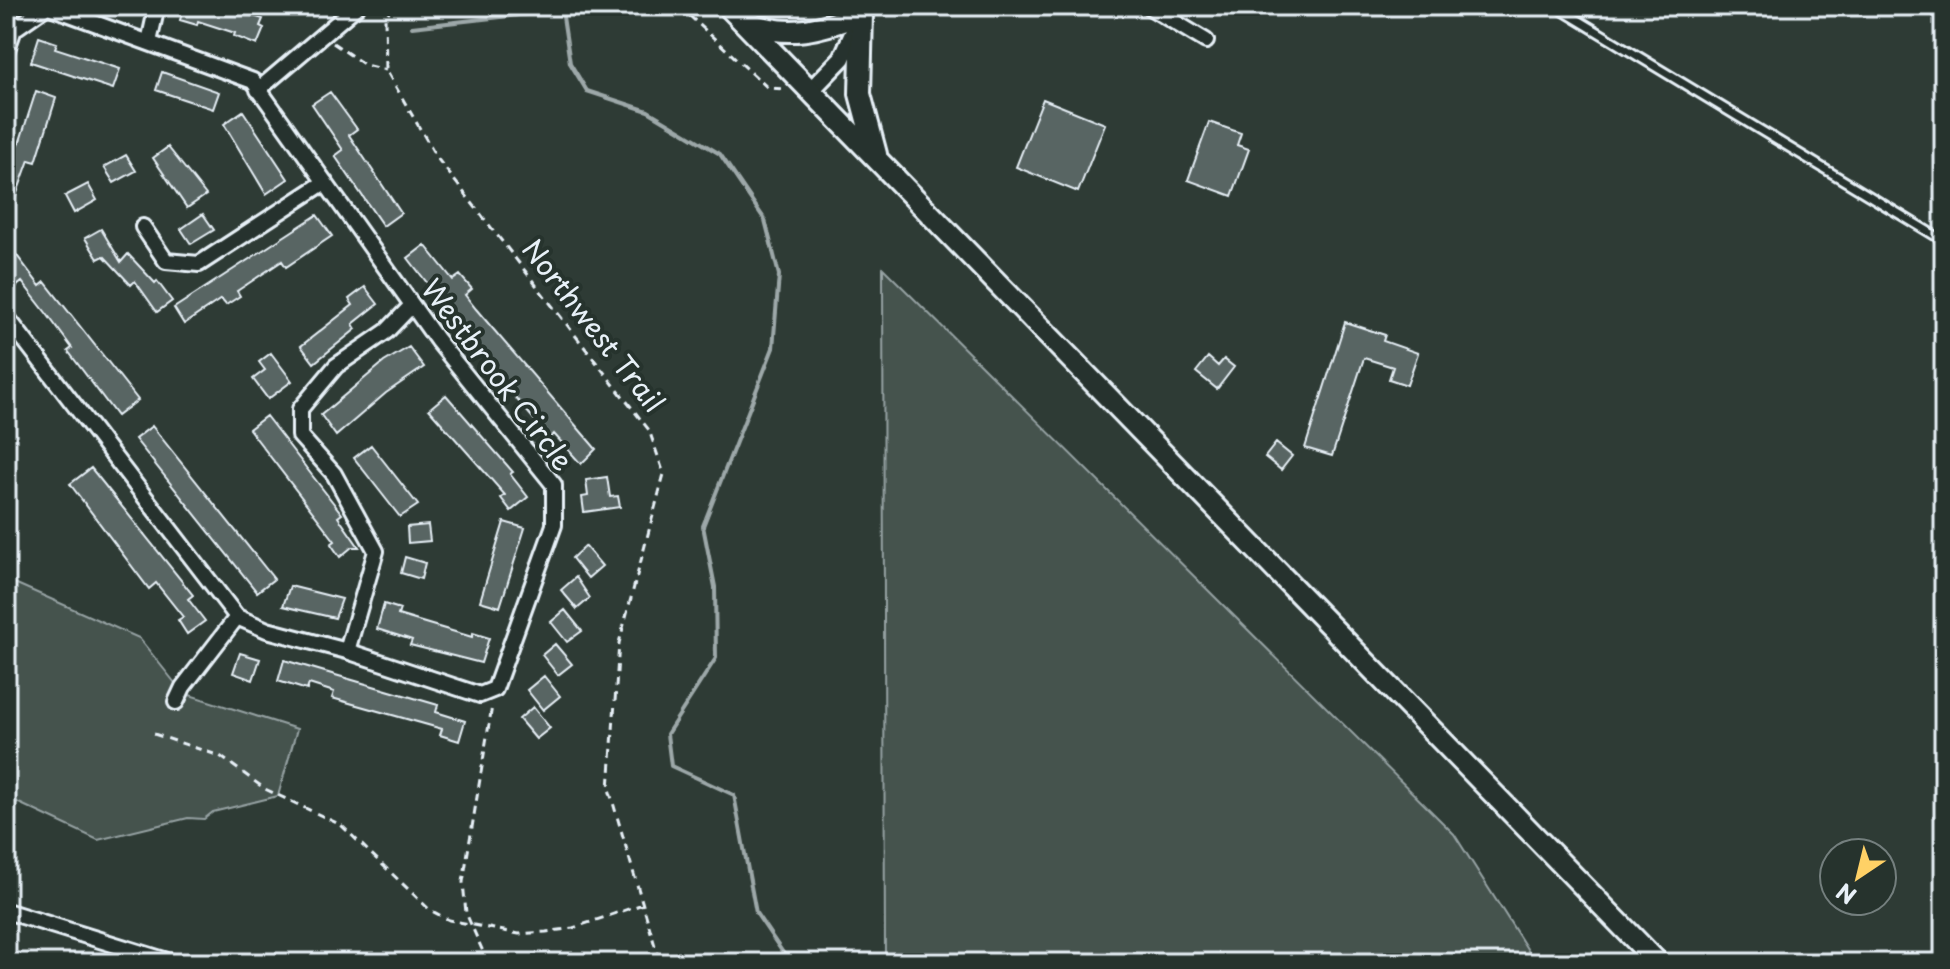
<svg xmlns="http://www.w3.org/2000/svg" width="1950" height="969" viewBox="0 0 1950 969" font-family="'Playpen Sans',sans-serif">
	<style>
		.green { fill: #45524e; stroke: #96a2a3; stroke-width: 2 }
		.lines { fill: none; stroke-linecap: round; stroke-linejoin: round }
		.stream { stroke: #9da8a9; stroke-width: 4 }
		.building { fill: #596563; stroke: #e8f1f8; stroke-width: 2 }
		.service-casing { stroke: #e8f1f8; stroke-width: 13 }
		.minor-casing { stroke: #e8f1f8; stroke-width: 20 }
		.tertiary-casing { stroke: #e8f1f8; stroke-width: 22 }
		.primary-casing { stroke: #e8f1f8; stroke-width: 26 }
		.path { stroke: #e8f1f8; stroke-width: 3; stroke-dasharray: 8 6; stroke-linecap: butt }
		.service { stroke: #26332d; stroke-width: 7 }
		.minor { stroke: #26332d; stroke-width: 14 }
		.tertiary { stroke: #26332d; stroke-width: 16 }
		.primary { stroke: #26332d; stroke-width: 20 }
		.labels { text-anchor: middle; stroke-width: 8; stroke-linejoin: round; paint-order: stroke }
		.street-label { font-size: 28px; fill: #e8f1f8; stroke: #26332d }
	</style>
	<rect width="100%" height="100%" fill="#2e3b35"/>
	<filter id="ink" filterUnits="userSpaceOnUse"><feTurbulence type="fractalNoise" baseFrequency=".0125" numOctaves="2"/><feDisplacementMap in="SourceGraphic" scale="16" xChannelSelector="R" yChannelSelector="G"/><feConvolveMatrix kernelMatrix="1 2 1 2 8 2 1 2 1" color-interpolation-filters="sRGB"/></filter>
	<g filter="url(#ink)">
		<!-- green -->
		<path class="green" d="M883 268 1454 834 1536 963H885Z
			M10 581 139 638 183 693 297 729 278 796 213 812 204 819 188 818 98 840 6 797V590Z"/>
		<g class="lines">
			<!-- stream -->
			<path class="stream" d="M412 27 562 10 570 63 587 91 648 111 720 154 765 220 779 275 773 348 703 526 715 587 716 658 667 734 671 766 734 795 756 913 790 963"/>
		</g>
		<!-- building -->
		<path class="building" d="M184 6H222L263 19 260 26 264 28 257 45 234 36 235 33 198 21 197 25 180 20Z
			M39 37 57 43 55 48 120 69 113 89 31 62Z
			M162 72 219 92 213 109 156 90Z
			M36 91 56 98 36 162 29 160 6 224V163L12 142 19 144Z
			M330 92 357 129 349 135 401 213 383 226 335 156 343 150 312 104Z
			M1043 99 1105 124 1078 192 1016 167Z
			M243 111 288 179 266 194 224 124Z
			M1209 122 1241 133 1237 145 1249 149 1232 196 1188 180Z
			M168 147 206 195 187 208 153 158Z
			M126 155 136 171 114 183 104 167Z
			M88 184 97 200 74 213 65 196Z
			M203 214 214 230 191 244 181 229Z
			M317 215 332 236 286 267 282 261 237 291 240 296 226 305 221 299 184 324 174 308Z
			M101 229 121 262 128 254 155 283 157 281 172 301 157 312 135 281 131 285 104 256 98 259 85 238Z
			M6 241 40 286 45 282 138 400 117 416 68 351 72 348 47 314 22 282 17 286 6 272Z
			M425 245 453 280 460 275 472 289 465 295 476 309 596 449 581 464 554 434 550 438 514 396 408 258Z
			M365 287 378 304 353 324 356 329 314 363 301 346 353 305 349 299Z
			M1345 322 1385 335 1383 341 1418 353 1407 385 1389 379 1393 367 1364 358 1332 456 1305 448Z
			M409 347 424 367 386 393 336 436 321 415 384 362Z
			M271 353 292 381 268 399 253 379 265 370 259 362Z
			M1208 357 1218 366 1224 359 1234 367 1217 389 1196 372Z
			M446 395 513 472 510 474 528 497 511 511 501 498 505 495 429 409Z
			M266 416 342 514 338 517 359 547H352L340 557 331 544 335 541 249 429Z
			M152 426 274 579 257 592 135 439Z
			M1276 443 1292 456 1281 470 1265 457Z
			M371 445 418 505 400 517 354 458Z
			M91 468 193 595 188 599 205 621 187 634 178 620 183 617 156 583 149 589 70 484Z
			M607 477 610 497 618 496 620 507 584 512 582 497 588 496 586 480Z
			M504 522 525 528 500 607 480 601Z
			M428 525 430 541 408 543 407 527Z
			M585 546 602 566 588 578 572 558Z
			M405 557 425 563 421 579 401 573Z
			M576 577 590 598 577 609 561 590Z
			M290 586 342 599 335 618 283 606Z
			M384 604 400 609 398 615 472 637 473 633 489 638 481 663 410 645 412 640 377 629Z
			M565 610 582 631 567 642 551 622Z
			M555 644 572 664 558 675 542 655Z
			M240 653 260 659 253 680 233 673Z
			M284 660 438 705 436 712 465 721 459 741 440 735 442 729 332 698 334 692 309 684 307 690 278 681Z
			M544 676 560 696 543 710 527 690Z
			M533 707 550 728 536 739 519 719Z"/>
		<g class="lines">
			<!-- service casing -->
			<g class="service-casing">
				<path id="service" d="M1555 6 1944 241"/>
			</g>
			<!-- minor casing -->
			<g class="minor-casing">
				<path id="minor" d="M1148 6 1206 41
					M149 42 157 6
					M6 52 14 29 47 6
					M258 90 357 6
					M143 227 166 261 199 264 325 182
					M6 316 237 617 267 630 347 651 480 695 495 689 554 525V485L437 340 253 81 48 6
					M347 651 376 551 334 474 300 436V409L336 366 387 331 412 305
					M176 702 183 687 237 617
					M6 911 174 963"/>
			</g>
			<!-- tertiary casing -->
			<g class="tertiary-casing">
				<path id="tertiary" d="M811 90 842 58 860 18"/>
			</g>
			<!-- primary casing -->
			<g class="primary-casing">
				<path id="primary" d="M728 6 1658 963
					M745 21C787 40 821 29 862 14L860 94 876 154"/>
			</g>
			<!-- path -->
			<path class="path" d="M392 6 385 18 386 70 437 158 649 430 664 474 619 643 609 789 660 963
				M679 6 768 88 785 89
				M784 6 792 15
				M333 43 365 65 386 70
				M154 734 220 756 265 789 341 825 430 910 449 920 519 934 546 932 573 928 643 904
				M488 963 466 913 463 882 492 706"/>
			<!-- service -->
			<use href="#service" class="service"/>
			<!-- minor -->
			<use href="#minor" class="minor"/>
			<!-- tertiary -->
			<use href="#tertiary" class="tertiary"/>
			<!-- primary -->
			<use href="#primary" class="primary"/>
		</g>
	</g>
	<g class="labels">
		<!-- street labels -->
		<g class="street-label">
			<text transform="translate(593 326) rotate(52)" y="10">Northwest Trail</text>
			<text transform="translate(497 375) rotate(53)" y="10">Westbrook Circle</text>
		</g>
	</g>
	<!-- margin -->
	<rect width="1950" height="969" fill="none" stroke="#26332d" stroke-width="32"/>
	<rect x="16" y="16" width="1918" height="937" fill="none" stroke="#e8f1f8" stroke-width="3" filter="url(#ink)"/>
	<!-- north arrow -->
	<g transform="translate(1858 877) rotate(215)"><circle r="38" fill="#26332d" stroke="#747f7e" stroke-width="2"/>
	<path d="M0-6L14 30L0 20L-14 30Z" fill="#ffd166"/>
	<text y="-12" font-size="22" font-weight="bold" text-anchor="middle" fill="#e8f1f8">N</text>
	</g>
</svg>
